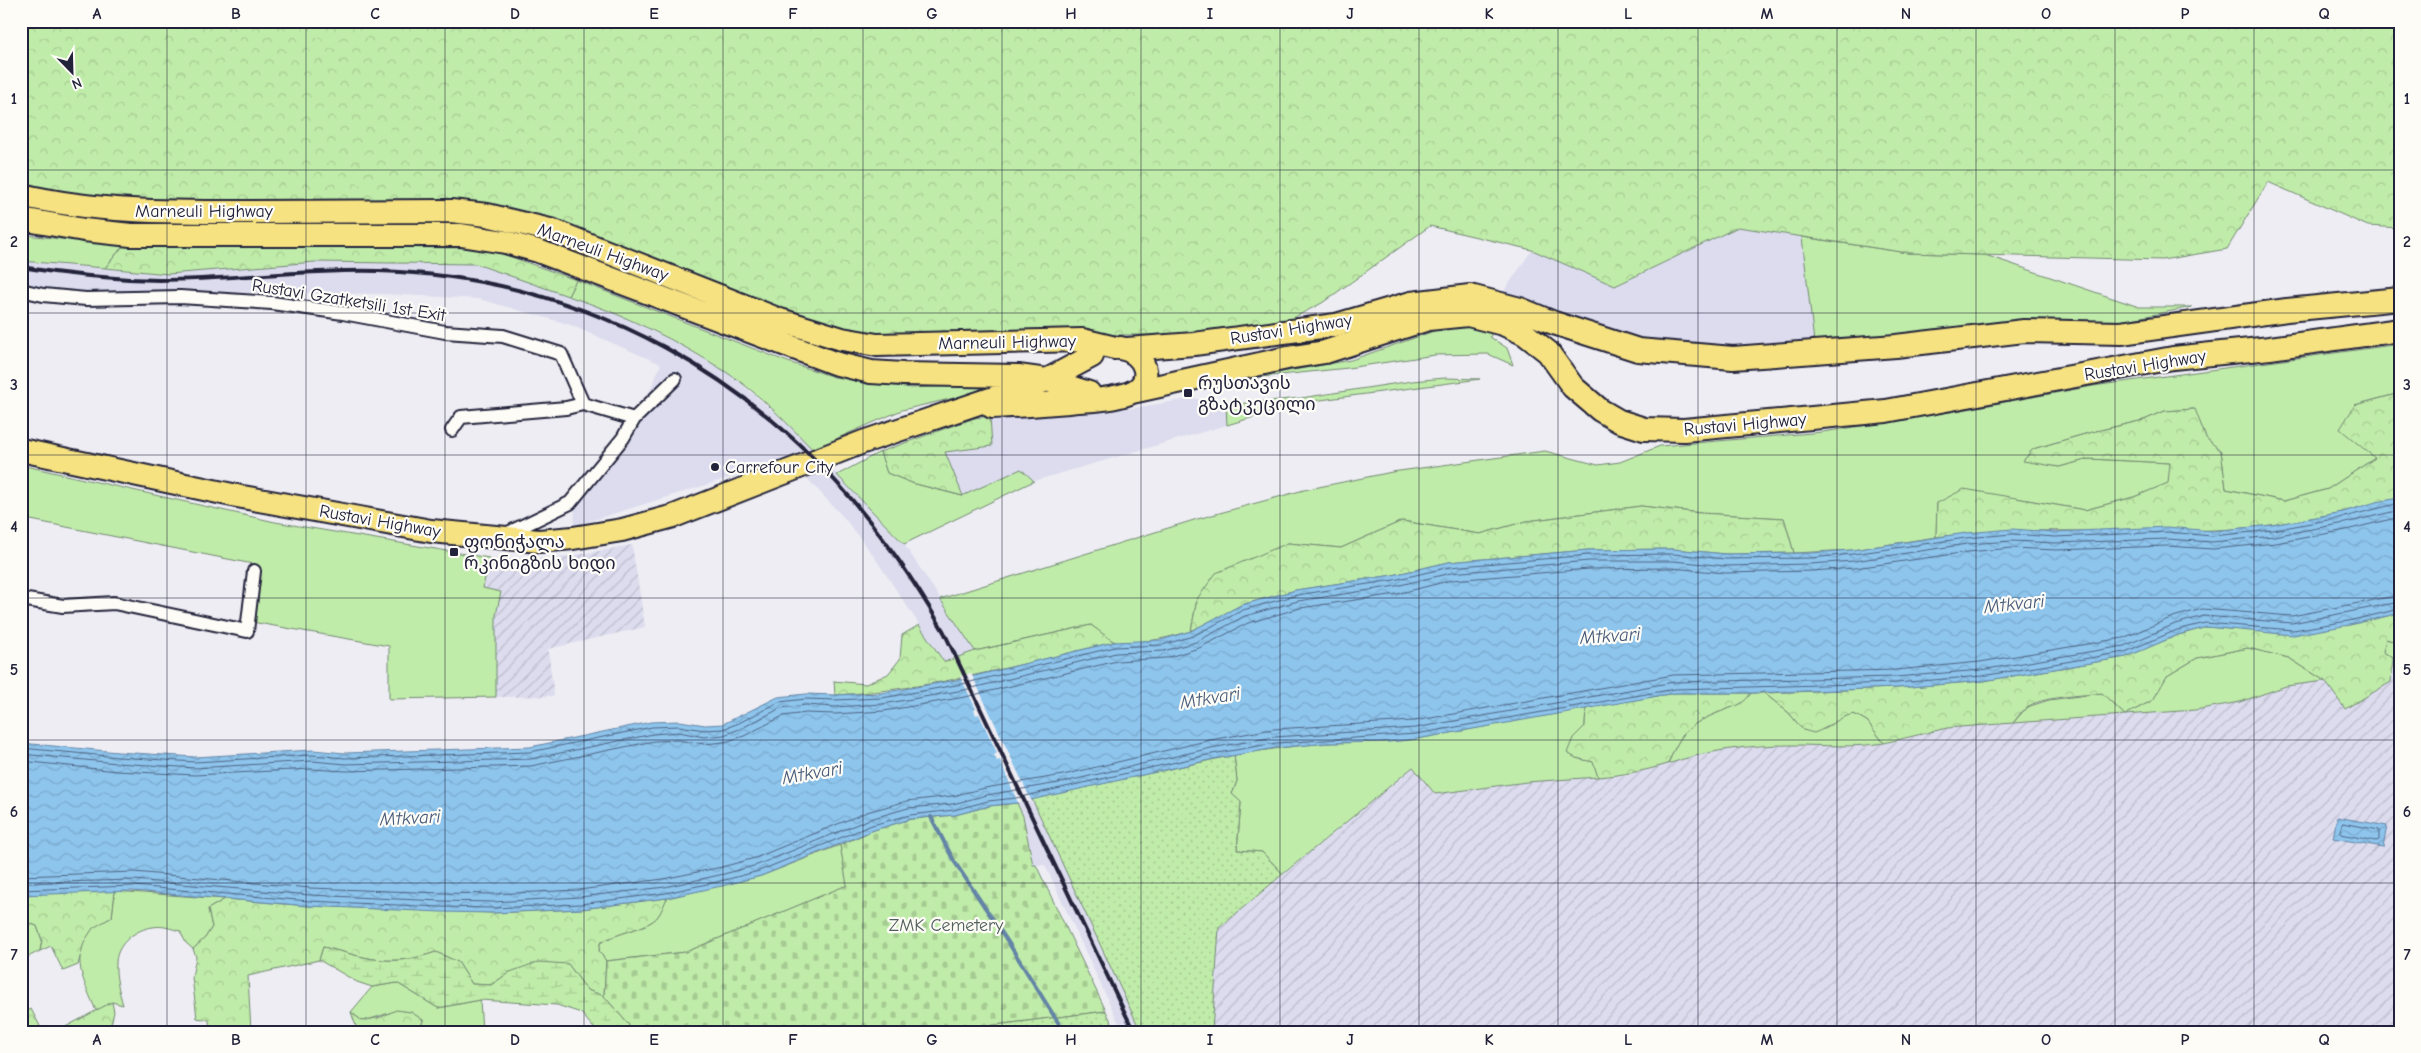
<svg xmlns="http://www.w3.org/2000/svg" width="2421" height="1053" viewBox="0 0 2421 1053" font-family="'Comic Neue','Noto Sans Georgian',sans-serif">
	<style>
		.built { fill: #dcdcee }
		.industrial { fill: url(#industrial-furrows) }
		.green { fill: #c0eca9; stroke: #718772 }
		.forest { fill: url(#forest-crowns); stroke: #718772 }
		.wetland { fill: url(#wetland-marsh); stroke: #718772 }
		.cemetery { fill: url(#cemetery-stones); stroke: #718772 }
		.garden { fill: url(#garden-dots); stroke: #718772 }
		.water { fill: url(#water-waves); stroke: #6384a6 }
		.pier { fill: #eeedf3 }
		.lines { fill: none; stroke-linecap: round; stroke-linejoin: round }
		.shore { stroke: #4d6382; stroke-width: 1 }
		.stream { stroke: #6384a6; stroke-width: 4 }
		.street-casing { stroke: #22223b; stroke-width: 16 }
		.highway-casing { stroke: #22223b; stroke-width: 26 }
		.street { stroke: #fdfcf7; stroke-width: 12 }
		.highway { stroke: #f6e281; stroke-width: 22 }
		.rail { stroke: #22223b; stroke-width: 4 }
		.grid { fill: none; stroke: #22223b; stroke-width: 1; stroke-opacity: 0.55 }
		.poi-dot { fill: #22223b; stroke: #fdfcf7; stroke-width: 2 }
		.labels { text-anchor: middle; stroke-width: 4.5; stroke-linejoin: round; paint-order: stroke }
		.street-label { font-size: 18px; fill: #22223b; stroke: #fdfcf7 }
		.poi-label { font-size: 18px; fill: #22223b; stroke: #fdfcf7; text-anchor: start }
		.park-label { font-size: 18px; fill: #515f5c; stroke: #fdfcf7 }
		.water-label { font-size: 19px; font-style: italic; fill: #485b79; stroke: #fdfcf7 }
		.neatline { fill: none; stroke: #22223b; stroke-width: 2 }
		.grid-label { font-size: 16px; text-anchor: middle; font-weight: bold; fill: #22223b }
	</style>
	<defs>
		<pattern id="industrial-furrows" width="10" height="10" patternUnits="userSpaceOnUse" patternTransform="scale(1.25)"><rect width="10" height="10" fill="#dcdcee"/><path d="M-1 1l2-2M0 10L10 0M9 11l2-2" fill="none" stroke="#bcbccd"/></pattern>
		<pattern id="forest-crowns" width="20" height="18" patternUnits="userSpaceOnUse" patternTransform="scale(1.25)"><rect width="20" height="18" fill="#c0eca9"/><path d="M2 6a3 3 0 1 1 6 0M12 15a3 3 0 1 1 6 0" fill="none" stroke="#a5ca92"/></pattern>
		<pattern id="wetland-marsh" width="20" height="14" patternUnits="userSpaceOnUse" patternTransform="scale(1.25)"><rect width="20" height="14" fill="#c0eca9"/><path d="M1 5h8M5 5V1M11 12h8M15 12V8" fill="none" stroke="#a5ca92"/></pattern>
		<pattern id="cemetery-stones" width="16" height="16" patternUnits="userSpaceOnUse" patternTransform="scale(1.25)"><rect width="16" height="16" fill="#c0eca9"/><path d="M2 7V4a2 2 0 0 1 4 0v3zM10 15v-3a2 2 0 0 1 4 0v3z" fill="#a5ca92"/></pattern>
		<pattern id="garden-dots" width="8" height="8" patternUnits="userSpaceOnUse" patternTransform="scale(1.25)"><rect width="8" height="8" fill="#c0eca9"/><path d="M2 2h.1M6 6h.1" fill="none" stroke="#a5ca92" stroke-width="1.8" stroke-linecap="round"/></pattern>
		<pattern id="water-waves" width="16" height="10" patternUnits="userSpaceOnUse" patternTransform="scale(1.25)"><rect width="16" height="10" fill="#8ec5ed"/><path d="M0 5q4-4 8 0t8 0" fill="none" stroke="#7aa9cc"/></pattern>
	</defs>
	<rect width="100%" height="100%" fill="#eeedf3"/>
	<filter id="ink" filterUnits="userSpaceOnUse"><feTurbulence type="fractalNoise" baseFrequency=".02" numOctaves="2"/><feDisplacementMap in="SourceGraphic" scale="10" xChannelSelector="R" yChannelSelector="G"/><feConvolveMatrix kernelMatrix="1 2 1 2 8 2 1 2 1" color-interpolation-filters="sRGB"/></filter>
	<g filter="url(#ink)">
		<!-- built -->
		<path class="built" d="M1738 227 1802 237 1814 342 1736 350 1640 343 1502 294 1532 250 1616 286Z
			M21 261 168 274 315 262 476 264 602 307 667 338 727 372 785 421 904 544 975 651 944 662 873 555 845 519 789 459 574 526 575 506 627 446 661 364 568 324 479 299 384 294 56 291 21 283Z
			M1195 398 1208 403 1226 405 1227 425 1034 481 1021 469 963 496 944 452 992 446 990 416 1133 408Z
			M1032 799 1091 924 1141 1032H1123L1045 865H1033L1023 816 1017 803Z"/>
		<!-- industrial -->
		<path class="industrial" d="M632 545 645 627 548 649 554 696 496 697V615L501 592 482 588 489 558 554 559Z
			M2400 657V1032H1212L1219 928 1413 767 1435 794 1527 782 1627 775 1699 753 1736 748 1791 745 1866 746 1897 741 1947 728 2195 710 2240 702 2286 686 2325 681 2345 709 2391 682 2393 658Z"/>
		<!-- green -->
		<path class="green" d="M21 234 26 235 123 246 105 268 21 261Z
			M1802 237 1908 253 1985 255 2139 307H2192L2111 323H2018L1814 342Z
			M576 280 788 362 834 377 911 388 1019 383 902 410 840 437 816 453C788 424 759 393 726 372 677 340 623 314 568 296Z
			M1464 326 1493 331 1490 337 1507 348 1513 365 1488 354 1435 355 1348 368 1242 379 1351 360 1437 330Z
			M2400 344V393L2355 405 2375 458 2328 489 2284 501 2226 489 2221 451 2206 438 2194 409 2165 411 2144 420 2092 432 2033 449 2024 460 2059 467 2089 459 2171 463 2169 483 2134 497 2085 510 2021 499 1937 503 1936 537 1852 550 1794 553 1784 518 1701 513 1641 506 1527 521 1480 534 1402 521 1341 548 1288 543 1197 599 1191 631C1175 636 1128 648 1113 641 1105 637 1098 630 1091 625L975 651 940 599 1194 520 1304 490 1392 472 1545 451 1598 465 1620 462 1660 446 1823 432 1956 411 2093 386Z
			M1445 378 1480 379 1305 402 1227 425 1226 405 1301 398 1412 381Z
			M880 452 887 473 912 483 962 496 1021 469 1034 481 904 544 837 475Z
			M21 465 275 522 489 558 483 588 501 592 496 615V697L389 699V646L246 621 258 565 21 518Z
			M2386 639 2400 643V657L2393 658 2383 652Z
			M2248 648 2289 658 2325 681 2286 686 2240 702 2195 710 2013 723 2027 707 2049 700 2102 693 2125 715 2153 700 2167 676 2197 658Z
			M1751 693H1764L1789 713 1803 730 1825 729 1841 716 1854 714 1867 721 1884 743C1853 748 1823 745 1792 745 1749 745 1708 750 1668 764 1681 731 1689 724 1722 711 1736 705 1741 707 1751 693Z
			M1586 708 1585 726 1573 738 1576 758 1594 762 1598 777 1527 782 1435 794 1413 767 1283 874 1262 852 1237 850 1241 803 1232 794 1237 781 1234 755C1266 750 1297 745 1329 743 1359 742 1388 743 1417 739Z
			M840 845 848 885 686 952 606 961 599 951 600 943C615 933 650 928 658 916 661 911 664 904 667 898L761 876Z
			M115 891 225 899 208 909 212 927 205 938 193 949 186 943 180 931C172 929 163 925 153 927 136 929 117 943 116 962 115 976 119 991 123 1005L112 1002 96 1011C85 983 68 957 92 929 96 924 106 921 112 917Z
			M21 920 37 926 42 940 40 951 21 960Z
			M397 983 438 1008 480 1000 482 1032H420L423 1020C399 1003 387 1016 362 1021L351 1012 372 987Z"/>
		<!-- forest -->
		<path class="forest" d="M21 21H2400V228L2368 226 2268 182 2227 249 2162 260 1908 253 1738 227 1615 286 1532 250 1430 226 1322 303 1287 321 1205 336 1061 334 879 337 793 316 486 205 94 203 21 186Z
			M123 246 486 248 576 280 568 296 476 264 315 262 168 274 105 268Z
			M2400 393V498C2380 502 2361 508 2341 512 2299 521 2256 529 2213 530 2120 535 2028 525 1936 537L1937 503 1964 489 2085 510 2134 497 2168 483 2170 463 2089 459 2059 467 2023 461 2033 449 2092 432 2144 420 2165 411 2195 409 2206 438 2221 451 2226 489 2284 501 2328 489 2375 458 2340 429 2355 405Z
			M990 416 992 446 945 452 963 496 912 483 887 473 880 452 974 418Z
			M1641 506 1701 513 1784 518 1794 553 1726 554 1673 549 1588 550 1449 562 1393 575 1296 590 1241 605 1191 631 1197 599 1216 573 1288 543 1341 548 1402 521 1480 534 1527 521Z
			M2400 613V643L2386 639 2383 652 2393 658 2391 682 2345 709 2325 681 2289 658 2248 648 2197 658 2167 676 2153 700 2125 715 2102 693C2082 696 2041 696 2026 708 2021 712 2017 718 2013 723L1947 728 1884 743 1867 721 1854 714C1838 717 1829 728 1814 733L1803 730 1789 713 1764 693 1897 688 1983 681 2126 657 2178 635 2207 627 2229 629 2349 625Z
			M919 625 944 662 975 651 1091 625 1114 642C1022 664 930 690 835 695L834 681 866 684 888 674 900 659 902 635Z
			M1675 693H1751C1741 707 1736 705 1722 711 1689 724 1681 731 1668 764 1644 771 1623 775 1598 777L1593 762 1576 758 1567 753 1573 738 1585 726 1586 708Z
			M91 891H115L112 917 93 928 84 942 78 965 63 971 51 946 40 951 42 940 37 926 21 920V895Z
			M667 898C664 904 662 911 658 916 650 928 615 933 600 943L599 951 606 961 604 996 587 990 568 964 510 972 491 985 472 984 458 962 436 952C389 968 368 958 323 947L319 960 248 976 251 1032H210L209 1020 197 1018 192 977 196 957 193 949 205 938 212 927 208 909 225 899 309 906 493 913 581 909Z
			M112 1002 114 1012 109 1032H56Z
			M31 1009 43 1032H21V1014Z
			M396 1010 411 1012 423 1020 420 1032H358L351 1012 362 1021 381 1017Z"/>
		<!-- wetland -->
		<path class="wetland" d="M323 947C368 958 389 968 436 952L458 962 472 984 491 985 510 972 538 962 568 964 587 990 604 996 629 1025V1032H597L581 1013 557 1005 480 1000 438 1008 397 983 372 987 357 982 319 960Z"/>
		<!-- cemetery -->
		<path class="cemetery" d="M1017 803 1023 816 1033 865H1036L1106 1011 940 1032H629V1025L604 996 606 961 686 952 847 885 840 845 874 830 911 819 955 815 989 806Z"/>
		<!-- garden -->
		<path class="garden" d="M1234 755 1237 781 1232 794 1241 802 1237 850 1262 852 1283 874 1219 928 1212 1032H1141L1032 799Z
			M1106 1011 1116 1032H940Z"/>
		<!-- water -->
		<path class="water" d="M2400 498V613L2349 625 2293 635 2207 627 2178 635 2126 657 1983 681 1897 688 1751 693H1675L1417 739 1389 742 1328 743 1276 748 1214 759 1017 803 989 806 955 815 911 819 874 830 761 876 726 885 667 898 581 909 493 913 441 912 309 906 133 891 21 895V743L118 752 195 757 313 750 345 753 530 747 651 722 680 721 705 725 723 724 778 697 806 694 835 695 881 693 962 679 1114 642 1161 640 1191 631 1241 605 1296 590 1393 575 1449 562 1588 550 1673 549 1726 554 1810 553 1852 550 1966 533 2012 529 2055 532 2167 527 2212 531 2272 525 2343 512 2376 502Z
			M2337 817 2387 826 2383 847 2333 838Z"/>
		<!-- pier -->
		<path class="pier" d="M971 673 1032 802 1018 803 1000 760 997 761 994 755 997 753 979 714 976 715 974 710 976 709 960 676Z"/>
		<g class="lines">
			<!-- shore -->
			<path class="shore" d="M21 748 118 757 195 762 312 755 345 758 530 752 652 727 679 726 704 730 723 729 739 723 779 702 806 699 835 700 882 698 962 684 1115 647 1162 645 1193 636 1243 610 1297 595 1394 580 1450 567 1589 555 1673 554 1726 559 1810 558 1853 554 1966 538 2012 534 2055 537 2167 532 2212 536 2273 530 2344 517 2400 503
				M21 754 117 763 195 768 312 761 346 764 531 759 653 734 679 732 704 737 724 735 742 728 781 708 806 705 835 707 883 704 964 690 1116 653 1164 651 1196 642 1245 616 1298 601 1396 586 1451 573 1589 561H1673L1726 566 1810 564 1854 561 1967 544 2012 541 2055 543 2167 539 2212 542 2274 536 2345 523 2400 510
				M21 761 117 771 195 775 312 769 346 771 531 766 654 741 678 740 704 744 725 742 744 736 783 716 806 713 835 714 884 711 965 697 1117 661 1166 658 1199 648 1248 623 1300 608 1397 594 1452 580 1589 569 1672 568 1725 573 1811 571 1855 568 1968 552 2012 548 2056 550 2167 546 2213 549 2276 543 2346 530 2400 517
				M2343 823 2379 830V840L2376 841 2341 834 2340 831Z
				M21 876 134 872 310 888 441 893 493 894 579 890 663 879 722 867 755 858 867 812 907 801 952 796 985 788 1063 775 1210 740 1273 729 1414 721 1673 675 1896 670 1980 662 2123 638 2173 617 2202 609 2292 616 2400 595
				M21 883 134 880 310 895 441 901 493 902 580 897 665 887 724 874 757 865 870 819 908 808 953 804 987 795 1064 782 1211 748 1274 737 1415 728 1674 682 1896 677 1981 670 2124 646 2175 624 2204 616 2292 623 2400 602
				M21 890 133 886 309 901 441 907 493 908 580 904 666 893 725 880 759 871 872 825 910 815 954 810 988 801 1016 798 1212 754 1276 743 1416 734 1675 689 1896 683 1982 676 2125 652 2177 630 2205 623 2293 630 2348 621 2400 609"/>
			<!-- stream -->
			<path class="stream" d="M931 817 954 861 1008 942 1064 1032"/>
			<!-- street casing -->
			<g class="street-casing">
				<path id="street" d="M21 290 43 295 86 299 180 297 272 303 343 313 445 332 503 336 561 354 583 404 634 419
					M452 430 461 417 566 408 583 404
					M502 536 570 503 623 438 634 419 675 379
					M21 599 63 606 114 603 247 631 254 571"/>
			</g>
			<!-- highway casing -->
			<g class="highway-casing">
				<path id="highway" d="M21 195C98 213 176 212 254 212 320 212 386 211 451 211L487 215 554 231 780 320 842 339 877 345 1082 340 1115 348
					M21 219 84 230 131 235H461L505 242 538 251 834 363 871 372 903 374 1018 376 1047 380 1089 393
					M1127 349 1194 344 1336 325 1411 303 1470 296 1520 309 1554 323 1638 350 1733 358 1896 346 2024 331 2121 333 2287 310 2400 299
					M1132 392 1287 358 1325 352 1428 319 1468 315 1503 324 1525 334 1548 352 1573 387 1600 410 1619 421 1644 429 1684 430 1886 411 2173 358 2270 348 2400 330
					M992 407C1018 406 1044 404 1069 402 1090 400 1111 400 1130 393 1157 383 1145 351 1120 348
					M21 450 237 496 431 531 539 541 573 538 622 530 674 516 863 442 1047 380 1092 356"/>
			</g>
			<!-- street -->
			<use href="#street" class="street"/>
			<!-- highway -->
			<use href="#highway" class="highway"/>
			<!-- rail -->
			<path class="rail" d="M21 267C67 275 113 279 159 280 232 280 305 269 378 271 586 277 767 378 889 547 909 574 927 603 944 632L1134 1032"/>
		</g>
	</g>
	<!-- grid -->
	<path class="grid" d="M167 21V1032M306 21V1032M445 21V1032M584 21V1032M723 21V1032M863 21V1032M1002 21V1032M1141 21V1032M1280 21V1032M1419 21V1032M1558 21V1032M1698 21V1032M1837 21V1032M1976 21V1032M2115 21V1032M2254 21V1032M21 170H2400M21 313H2400M21 455H2400M21 598H2400M21 740H2400M21 883H2400"/>
	<!-- markers -->
	<g class="poi-dot">
		<rect x="1183" y="388" width="10" height="10" rx="2.5"/>
		<circle cx="715" cy="467" r="5"/>
		<rect x="449" y="547" width="10" height="10" rx="2.5"/>
	</g>
	<g class="labels">
		<!-- street labels -->
		<g class="street-label">
			<text x="204" y="217">Marneuli Highway</text>
			<text transform="translate(603 252) rotate(20)" y="6">Marneuli Highway</text>
			<text transform="translate(349 300) rotate(9)" y="6">Rustavi Gzatketsili 1st Exit</text>
			<text transform="translate(1291 329) rotate(-9)" y="6">Rustavi Highway</text>
			<text transform="translate(1007 342) rotate(-1)" y="6">Marneuli Highway</text>
			<text transform="translate(2145 365) rotate(-9)" y="6">Rustavi Highway</text>
			<text transform="translate(1745 424) rotate(-5)" y="6">Rustavi Highway</text>
			<text transform="translate(380 521) rotate(10)" y="6">Rustavi Highway</text>
		</g>
		<!-- poi labels -->
		<g class="poi-label">
			<text x="1198" y="389">რუსთავის<tspan x="1198" dy="21">გზატკეცილი</tspan></text>
			<text x="725" y="473">Carrefour City</text>
			<text x="464" y="548">ფონიჭალა<tspan x="464" dy="21">რკინიგზის ხიდი</tspan></text>
		</g>
		<!-- park labels -->
		<g class="park-label">
			<text x="946" y="931">ZMK Cemetery</text>
		</g>
		<!-- water labels -->
		<g class="water-label">
			<text transform="translate(2014 603) rotate(-6)" y="7">Mtkvari</text>
			<text transform="translate(1610 635) rotate(-4)" y="7">Mtkvari</text>
			<text transform="translate(1210 697) rotate(-9)" y="7">Mtkvari</text>
			<text transform="translate(812 772) rotate(-10)" y="7">Mtkvari</text>
			<text transform="translate(410 817) rotate(-3)" y="7">Mtkvari</text>
		</g>
	</g>
	<!-- margin -->
	<rect width="2421" height="1053" fill="none" stroke="#fdfcf7" stroke-width="55"/>
	<!-- north arrow -->
	<g transform="translate(72 72) rotate(157)" stroke="#fdfcf7" stroke-width="4" paint-order="stroke">
	<path d="M0-4L9 19L0 12L-9 19Z" fill="#22223b"/>
	<text y="-8" font-size="14" font-weight="bold" text-anchor="middle" fill="#22223b">N</text>
	</g>
	<rect x="28" y="28" width="2366" height="998" class="neatline"/>
	<g class="grid-label">
		<text x="97" y="19">A</text>
		<text x="236" y="19">B</text>
		<text x="375" y="19">C</text>
		<text x="515" y="19">D</text>
		<text x="654" y="19">E</text>
		<text x="793" y="19">F</text>
		<text x="932" y="19">G</text>
		<text x="1071" y="19">H</text>
		<text x="1210" y="19">I</text>
		<text x="1350" y="19">J</text>
		<text x="1489" y="19">K</text>
		<text x="1628" y="19">L</text>
		<text x="1767" y="19">M</text>
		<text x="1906" y="19">N</text>
		<text x="2046" y="19">O</text>
		<text x="2185" y="19">P</text>
		<text x="2324" y="19">Q</text>
		<text x="14" y="104">1</text>
		<text x="2407" y="104">1</text>
		<text x="14" y="247">2</text>
		<text x="2407" y="247">2</text>
		<text x="14" y="390">3</text>
		<text x="2407" y="390">3</text>
		<text x="14" y="532">4</text>
		<text x="2407" y="532">4</text>
		<text x="14" y="675">5</text>
		<text x="2407" y="675">5</text>
		<text x="14" y="817">6</text>
		<text x="2407" y="817">6</text>
		<text x="14" y="960">7</text>
		<text x="2407" y="960">7</text>
		<text x="97" y="1045">A</text>
		<text x="236" y="1045">B</text>
		<text x="375" y="1045">C</text>
		<text x="515" y="1045">D</text>
		<text x="654" y="1045">E</text>
		<text x="793" y="1045">F</text>
		<text x="932" y="1045">G</text>
		<text x="1071" y="1045">H</text>
		<text x="1210" y="1045">I</text>
		<text x="1350" y="1045">J</text>
		<text x="1489" y="1045">K</text>
		<text x="1628" y="1045">L</text>
		<text x="1767" y="1045">M</text>
		<text x="1906" y="1045">N</text>
		<text x="2046" y="1045">O</text>
		<text x="2185" y="1045">P</text>
		<text x="2324" y="1045">Q</text>
	</g>
</svg>
